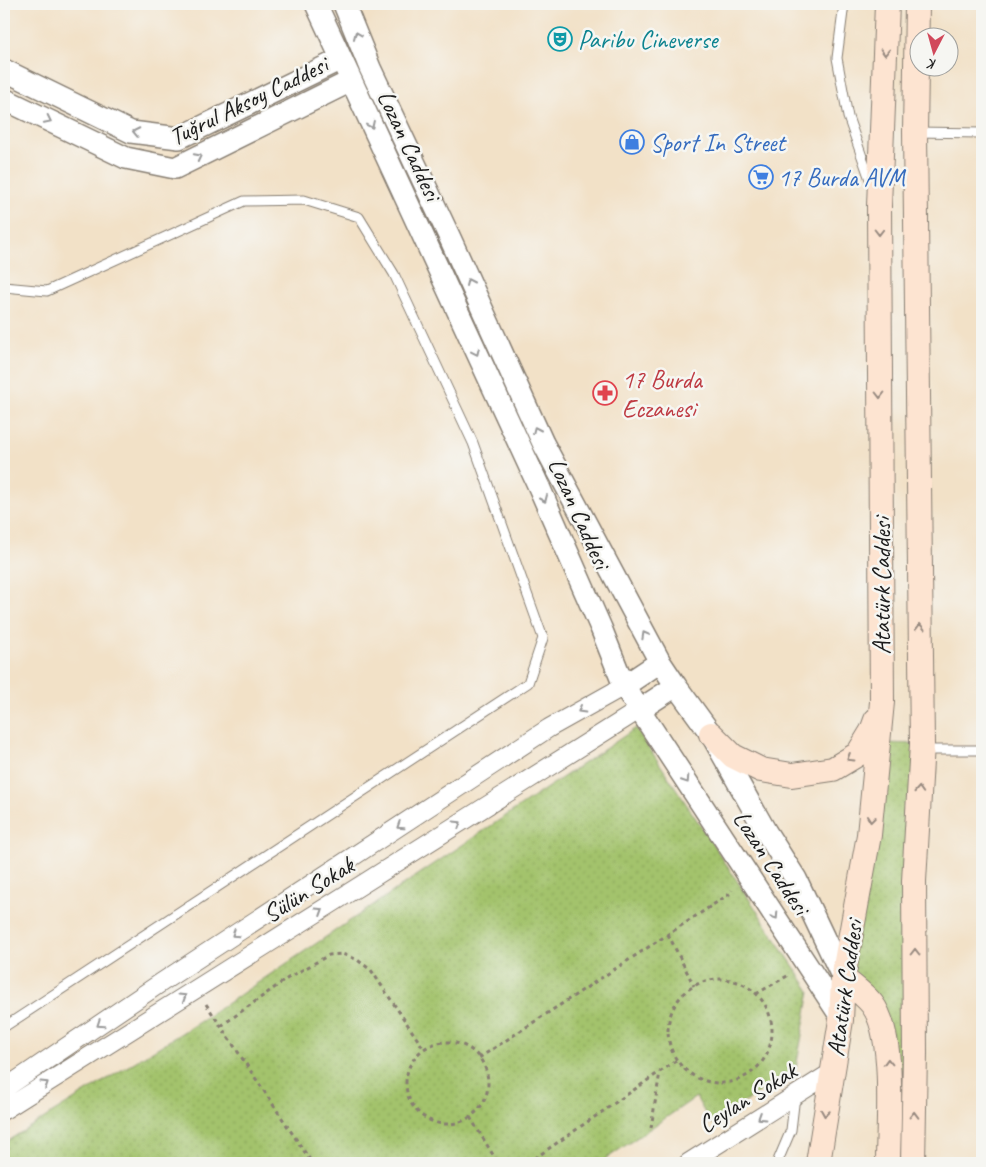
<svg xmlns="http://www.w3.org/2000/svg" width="986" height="1167" viewBox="0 0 986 1167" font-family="Caveat,sans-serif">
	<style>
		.grass { fill: url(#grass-dots); stroke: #607044 }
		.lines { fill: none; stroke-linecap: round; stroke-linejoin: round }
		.service-casing { stroke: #877e72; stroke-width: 11 }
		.minor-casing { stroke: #877e72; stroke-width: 20 }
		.tertiary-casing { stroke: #877e72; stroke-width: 24 }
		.secondary-casing { stroke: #877e72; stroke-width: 26 }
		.path { stroke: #877e72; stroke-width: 3; stroke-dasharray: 4 4; stroke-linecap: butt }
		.service { stroke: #fff; stroke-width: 9 }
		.minor { stroke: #fff; stroke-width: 18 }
		.tertiary { stroke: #fff; stroke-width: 21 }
		.secondary { stroke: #fde4d1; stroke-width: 24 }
		.oneway { stroke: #999 }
		.oneway2 { stroke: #988a80 }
		.labels { text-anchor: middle; stroke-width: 5; stroke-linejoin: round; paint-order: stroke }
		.culture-label { font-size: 25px; fill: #0d838f; stroke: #f6f6f2; text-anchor: start }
		.street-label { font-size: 25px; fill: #1c1c1c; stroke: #f6f6f2 }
		.shop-label { font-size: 25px; fill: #366cbe; stroke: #f6f6f2; text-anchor: start }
		.health-label { font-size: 25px; fill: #be3a42; stroke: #f6f6f2; text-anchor: start }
	</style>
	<defs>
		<pattern id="grass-dots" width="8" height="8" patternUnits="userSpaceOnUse" patternTransform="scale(1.25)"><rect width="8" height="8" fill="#a3c36c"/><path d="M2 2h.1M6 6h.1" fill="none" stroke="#8ca75d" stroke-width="1.8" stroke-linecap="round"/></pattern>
	</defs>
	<rect width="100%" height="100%" fill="#f6f6f2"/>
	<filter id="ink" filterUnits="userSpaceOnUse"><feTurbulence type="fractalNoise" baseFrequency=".02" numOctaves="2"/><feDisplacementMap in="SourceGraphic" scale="10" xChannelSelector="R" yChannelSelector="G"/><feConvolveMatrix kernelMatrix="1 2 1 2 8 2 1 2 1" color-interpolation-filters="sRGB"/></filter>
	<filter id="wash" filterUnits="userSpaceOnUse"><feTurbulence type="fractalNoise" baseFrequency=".0096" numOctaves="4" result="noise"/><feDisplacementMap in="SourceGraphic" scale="20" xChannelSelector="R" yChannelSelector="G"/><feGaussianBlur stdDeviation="1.12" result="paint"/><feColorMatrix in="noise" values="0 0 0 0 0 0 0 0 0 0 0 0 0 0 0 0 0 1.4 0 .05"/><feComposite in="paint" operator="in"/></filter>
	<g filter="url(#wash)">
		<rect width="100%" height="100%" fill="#f2e1c7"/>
		<!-- grass -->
		<path class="grass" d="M636 728 810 991 796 1068 711 1124 696 1097 600 1163H4V1143L204 1019Z
			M878 743 922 744 913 1163H888L887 1045 843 978Z"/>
	</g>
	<g filter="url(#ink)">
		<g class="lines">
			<!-- service casing -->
			<g class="service-casing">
				<path id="service" d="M844 4 837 58 848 117 872 185
					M915 132 982 133
					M4 287 47 291 244 201 304 200 359 217 394 274 473 443 543 638 528 683 4 1027
					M923 750H982
					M777 1163 791 1130 795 1096"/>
			</g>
			<!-- minor casing -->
			<g class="minor-casing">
				<path id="minor" d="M4 1089 162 982 549 728 624 686
					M4 1110 639 710
					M688 1163 832 1072"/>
			</g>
			<!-- tertiary casing -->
			<g class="tertiary-casing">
				<path id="tertiary" d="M316 4 539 487 601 628 624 686 841 1017
					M344 4 370 68 450 238 543 443 660 662 676 686 711 734 766 832 796 879 843 978
					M4 70 131 132 179 138 341 59
					M4 99 126 158 175 168 351 81
					M624 686 660 662
					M639 710 676 686"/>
			</g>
			<!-- secondary casing -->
			<g class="secondary-casing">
				<path id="secondary" d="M711 734 733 756 761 770 792 775 833 769 858 754 872 731 876 720
					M843 978C852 986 864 994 872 1004 896 1035 888 1123 888 1163
					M818 1163 841 1020 843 978 869 835 882 702 879 206 887 4
					M913 1163 915 1053 914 881 922 744 915 132 917 4"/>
			</g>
			<!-- path -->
			<path class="path" d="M668 934 694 986
				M668 1031a52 52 0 1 1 104 0a52 52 0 1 1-104 0Z
				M756 994 789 975
				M206 1004 312 1163
				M221 1026 288 978 329 955 342 954 356 959 371 970 424 1049
				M406 1083a41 41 0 1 1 82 0a41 41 0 1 1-82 0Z
				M479 1058 731 893 732 890
				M470 1117 498 1163
				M651 1128 660 1072
				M528 1163 677 1060"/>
			<!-- service -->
			<use href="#service" class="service"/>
			<!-- minor -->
			<use href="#minor" class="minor"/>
			<!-- tertiary -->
			<use href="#tertiary" class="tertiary"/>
			<!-- secondary -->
			<use href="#secondary" class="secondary"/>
		</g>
		<!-- one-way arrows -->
		<defs><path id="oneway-chevron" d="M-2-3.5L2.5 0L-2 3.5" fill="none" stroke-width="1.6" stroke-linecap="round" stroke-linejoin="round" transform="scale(1.25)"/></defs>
		<g class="oneway">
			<use href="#oneway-chevron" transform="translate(357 35) rotate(-113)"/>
			<use href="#oneway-chevron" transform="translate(48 120) rotate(26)"/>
			<use href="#oneway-chevron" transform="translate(371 125) rotate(65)"/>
			<use href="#oneway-chevron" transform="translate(136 132) rotate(-168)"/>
			<use href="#oneway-chevron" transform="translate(198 157) rotate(-27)"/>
			<use href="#oneway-chevron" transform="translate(469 282) rotate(-114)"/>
			<use href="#oneway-chevron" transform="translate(476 352) rotate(65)"/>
			<use href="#oneway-chevron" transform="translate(536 430) rotate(-114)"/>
			<use href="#oneway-chevron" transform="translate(544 499) rotate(66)"/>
			<use href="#oneway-chevron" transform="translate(645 635) rotate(-119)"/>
			<use href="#oneway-chevron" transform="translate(581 710) rotate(150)"/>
			<use href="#oneway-chevron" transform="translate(686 780) rotate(57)"/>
			<use href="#oneway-chevron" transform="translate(458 824) rotate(-32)"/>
			<use href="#oneway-chevron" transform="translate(400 826) rotate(147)"/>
			<use href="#oneway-chevron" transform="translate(320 911) rotate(-32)"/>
			<use href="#oneway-chevron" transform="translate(775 916) rotate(57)"/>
			<use href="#oneway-chevron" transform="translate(235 934) rotate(147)"/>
			<use href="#oneway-chevron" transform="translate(183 997) rotate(-32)"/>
			<use href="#oneway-chevron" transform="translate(100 1024) rotate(146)"/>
			<use href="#oneway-chevron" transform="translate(45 1084) rotate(-32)"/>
			<use href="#oneway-chevron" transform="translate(761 1117) rotate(148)"/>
		</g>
		<g class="oneway2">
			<use href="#oneway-chevron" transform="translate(885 52) rotate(92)"/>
			<use href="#oneway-chevron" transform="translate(879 232) rotate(90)"/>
			<use href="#oneway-chevron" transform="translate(880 395) rotate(90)"/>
			<use href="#oneway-chevron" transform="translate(920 627) rotate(-91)"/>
			<use href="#oneway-chevron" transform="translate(850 758) rotate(148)"/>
			<use href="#oneway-chevron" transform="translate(919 790) rotate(-87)"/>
			<use href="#oneway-chevron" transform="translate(871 819) rotate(96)"/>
			<use href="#oneway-chevron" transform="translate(915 952) rotate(-90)"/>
			<use href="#oneway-chevron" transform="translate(888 1062) rotate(-92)"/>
			<use href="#oneway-chevron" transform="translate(825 1113) rotate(99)"/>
			<use href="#oneway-chevron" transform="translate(914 1115) rotate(-89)"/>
		</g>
	</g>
	<!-- icons -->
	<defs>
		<g id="theatre-ring" transform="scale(1.25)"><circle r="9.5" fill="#f6f6f2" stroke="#0f9aa8" stroke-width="1.5"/><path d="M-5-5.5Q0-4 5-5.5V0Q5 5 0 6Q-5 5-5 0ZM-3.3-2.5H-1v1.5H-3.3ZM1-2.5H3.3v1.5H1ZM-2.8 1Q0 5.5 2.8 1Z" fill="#0f9aa8"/></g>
		<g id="shop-ring" transform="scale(1.25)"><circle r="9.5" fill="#f6f6f2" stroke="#3f7fe0" stroke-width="1.5"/><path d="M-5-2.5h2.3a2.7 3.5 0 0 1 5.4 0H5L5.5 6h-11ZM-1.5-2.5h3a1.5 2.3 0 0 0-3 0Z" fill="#3f7fe0"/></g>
		<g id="supermarket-ring" transform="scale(1.25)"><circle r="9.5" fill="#f6f6f2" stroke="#3f7fe0" stroke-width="1.5"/><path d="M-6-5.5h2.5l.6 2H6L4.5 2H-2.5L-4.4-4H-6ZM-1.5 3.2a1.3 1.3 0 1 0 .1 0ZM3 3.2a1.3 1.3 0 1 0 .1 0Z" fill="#3f7fe0"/></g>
		<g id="pharmacy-ring" transform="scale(1.25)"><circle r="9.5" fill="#f6f6f2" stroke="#e0444e" stroke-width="1.5"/><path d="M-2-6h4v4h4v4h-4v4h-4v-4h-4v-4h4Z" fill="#e0444e"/></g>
	</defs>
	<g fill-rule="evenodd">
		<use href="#theatre-ring" x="560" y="39"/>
		<use href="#shop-ring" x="632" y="142"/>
		<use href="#supermarket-ring" x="761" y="177"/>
		<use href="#pharmacy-ring" x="605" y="393"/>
	</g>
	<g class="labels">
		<!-- culture labels -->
		<g class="culture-label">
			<text x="578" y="48">Paribu Cineverse</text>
		</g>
		<!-- street labels -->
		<g class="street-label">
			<text transform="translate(248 100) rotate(-26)" y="9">Tuğrul Aksoy Caddesi</text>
			<text transform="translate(410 145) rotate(65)" y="9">Lozan Caddesi</text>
			<text transform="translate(580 513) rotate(66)" y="9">Lozan Caddesi</text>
			<text transform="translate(881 586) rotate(-90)" y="9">Atatürk Caddesi</text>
			<text transform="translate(772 862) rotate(57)" y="9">Lozan Caddesi</text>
			<text transform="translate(308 889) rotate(-32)" y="9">Sülün Sokak</text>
			<text transform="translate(844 988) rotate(-82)" y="9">Atatürk Caddesi</text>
			<text transform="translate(747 1097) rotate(-32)" y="9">Ceylan Sokak</text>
		</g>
		<!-- shop labels -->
		<g class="shop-label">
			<text x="650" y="151">Sport In Street</text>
			<text x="778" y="186">17 Burda AVM</text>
		</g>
		<!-- health labels -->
		<g class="health-label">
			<text x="622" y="388">17 Burda<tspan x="622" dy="29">Eczanesi</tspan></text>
		</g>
	</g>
	<!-- margin -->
	<rect width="986" height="1167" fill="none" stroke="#f6f6f2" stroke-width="20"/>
	<!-- north arrow -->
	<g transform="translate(934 52) rotate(186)"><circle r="24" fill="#f6f6f2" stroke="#9f9f9c"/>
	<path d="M0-4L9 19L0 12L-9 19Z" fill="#d1495b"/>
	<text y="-8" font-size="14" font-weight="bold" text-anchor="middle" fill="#1c1c1c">K</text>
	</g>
</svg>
